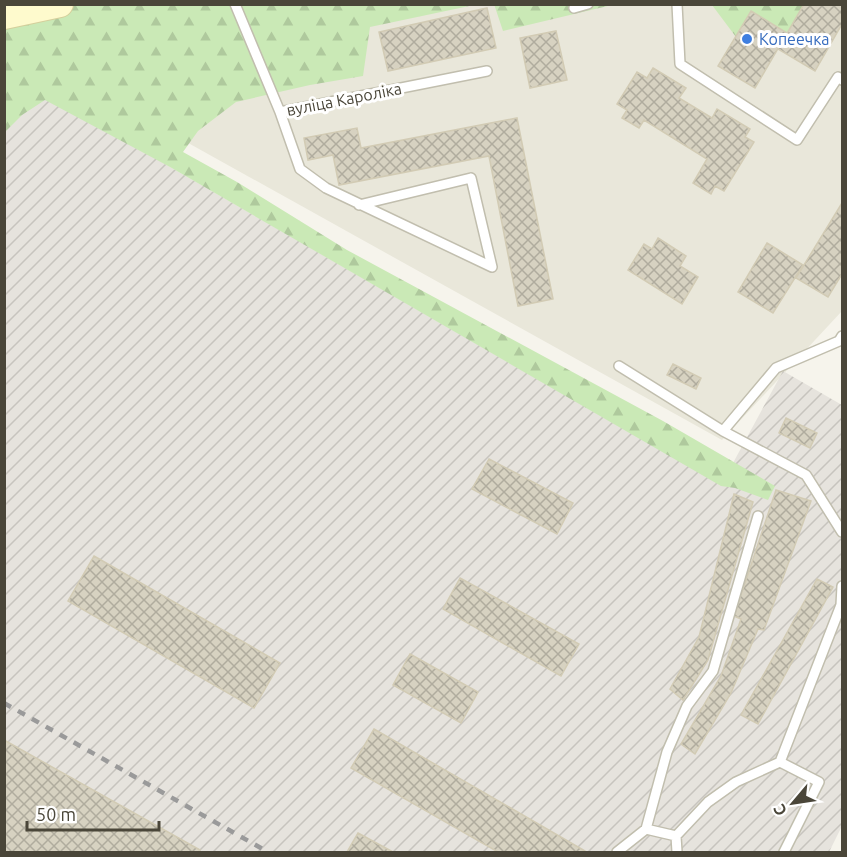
<svg xmlns="http://www.w3.org/2000/svg" width="847" height="857" viewBox="0 0 847 857" font-family="Ubuntu,sans-serif">
	<style>
		.residential { fill: #e9e7da }
		.industrial { fill: url(#industrial-furrows) }
		.forest { fill: url(#forest-firs) }
		.building { fill: url(#building-cross-hatch); stroke: #d2cbb4; stroke-width: 1.5 }
		.lines { fill: none; stroke-linecap: round; stroke-linejoin: round }
		.lane-casing { stroke: #c1beae; stroke-width: 12 }
		.secondary-casing { stroke: #d5cf9c; stroke-width: 28 }
		.lane { stroke: #fff; stroke-width: 9 }
		.secondary { stroke: #fefacd; stroke-width: 26 }
		.rail { stroke: #9a9a9a; stroke-width: 4.5; stroke-dasharray: 8 8; stroke-linecap: butt }
		.shop-dot { fill: #3f7fe0; stroke: #fff; stroke-width: 2 }
		.labels { text-anchor: middle; stroke-width: 6; stroke-linejoin: round; paint-order: stroke }
		.shop-label { font-size: 16px; fill: #366cbe; stroke: #fff; text-anchor: start }
		.street-label { font-size: 16px; fill: #4a4639; stroke: #fff }
	</style>
	<defs>
		<pattern id="industrial-furrows" width="10" height="10" patternUnits="userSpaceOnUse" patternTransform="scale(1.5)"><rect width="10" height="10" fill="#e6e3dd"/><path d="M-1 1l2-2M0 10L10 0M9 11l2-2" fill="none" stroke="#c7c4be"/></pattern>
		<pattern id="forest-firs" width="22" height="20" patternUnits="userSpaceOnUse" patternTransform="scale(1.5)"><rect width="22" height="20" fill="#cae9b6"/><path d="M5 1l3.5 6h-7zM16 11l3.5 6h-7z" fill="#afc99d"/></pattern>
		<pattern id="building-cross-hatch" width="8" height="8" patternUnits="userSpaceOnUse" patternTransform="scale(1.5)"><rect width="8" height="8" fill="#d7d2c1"/><path d="M0 0l8 8M0 8l8-8" fill="none" stroke="#b0ac9e"/></pattern>
	</defs>
	<rect width="100%" height="100%" fill="#f6f4ec"/>
	<!-- residential -->
	<path class="residential" d="M5 4 842 5V311L722 440 5 41Z"/>
	<!-- industrial -->
	<path class="industrial" d="M4 71 721 485 783 371 842 405V826L829 852H5Z"/>
	<!-- forest -->
	<path class="forest" d="M494 4 612 5 503 31Z
		M5 5H474L370 27 363 76 310 85 236 102 198 131 183 152 237 182 347 250 663 421 775 486 768 500 735 488 721 486 170 167 45 100 22 115 5 132Z
		M712 5H804L787 33 751 11 736 37Z"/>
	<!-- building -->
	<path class="building" d="M804 4H842V24L815 71 778 49Z
		M487 8 496 48 388 71 379 32Z
		M751 11 787 33 755 88 718 66Z
		M556 31 567 80 530 88 520 38Z
		M653 68 686 88 679 98 712 118 717 109 750 129 745 137 754 142 724 191 715 186 711 194 693 183 707 159 644 120 639 128 622 118 627 110 617 104 637 72 647 78Z
		M517 118 553 299 518 306 489 156 339 185 333 155 308 160 304 138 357 128 361 148Z
		M842 203V274L828 297 796 278Z
		M658 238 686 256 680 266 698 277 682 304 628 270 644 244 652 249Z
		M767 243 803 265 773 313 738 292Z
		M673 364 701 378 696 389 667 375Z
		M786 418 817 433 810 448 779 433Z
		M489 459 573 503 557 534 472 489Z
		M776 490 811 501 764 630 758 629 731 693 695 754 681 744 721 676 741 619 734 616Z
		M734 494 753 502 708 660 683 700 670 689 699 637Z
		M94 556 280 663 254 708 68 601Z
		M460 578 579 644 561 676 443 609Z
		M817 579 833 587 758 724 741 715Z
		M410 654 478 692 461 723 393 685Z
		M374 729 585 851V852H498L351 768Z
		M4 740 200 850 198 852H4Z
		M358 833 393 852H347Z"/>
	<g class="lines">
		<!-- lane casing -->
		<g class="lane-casing">
			<path id="lane" d="M235 4 280 112 487 71
				M677 4 680 64 797 140 838 77 842 80
				M574 8 588 4
				M280 112 300 169 326 188 492 267 471 178 359 205
				M619 366 723 431 806 475 842 532
				M723 431 776 368 839 341 842 336
				M780 762 819 782 784 852
				M646 829 667 752 687 706 713 671 758 516
				M676 836 708 802 736 782 780 762 841 605 842 586
				M617 852 646 829 676 836 677 852"/>
		</g>
		<!-- secondary casing -->
		<g class="secondary-casing">
			<path id="secondary" d="M4 16 60 4"/>
		</g>
		<!-- lane -->
		<use href="#lane" class="lane"/>
		<!-- secondary -->
		<use href="#secondary" class="secondary"/>
		<!-- rail -->
		<path class="rail" d="M4 703 268 852"/>
	</g>
	<!-- markers -->
	<circle class="shop-dot" cx="747" cy="39" r="6"/>
	<g class="labels">
		<!-- shop labels -->
		<g class="shop-label">
			<text x="759" y="45">Копеечка</text>
		</g>
		<!-- street labels -->
		<g class="street-label">
			<text transform="translate(344 99) rotate(-11)" y="6">вуліца Кароліка</text>
		</g>
	</g>
	<!-- border -->
	<rect width="847" height="857" fill="none" stroke="#4a4639" stroke-width="12"/>
	<!-- north arrow -->
	<g transform="translate(793 803) rotate(241)" stroke="#ffffff" stroke-width="4.5" paint-order="stroke">
	<path d="M0-4.5L10 22L0 15L-10 22Z" fill="#4a4639"/>
	<text y="-9" font-size="16" font-weight="bold" text-anchor="middle" fill="#4a4639">С</text>
	</g>
	<!-- scale -->
	<path d="M27 821v9h132v-9" fill="none" stroke="#4a4639" stroke-width="3"/>
	<text x="36" y="821" font-size="18" fill="#4a4639" stroke="#ffffff" stroke-width="4.5" paint-order="stroke">50 m</text>
</svg>
